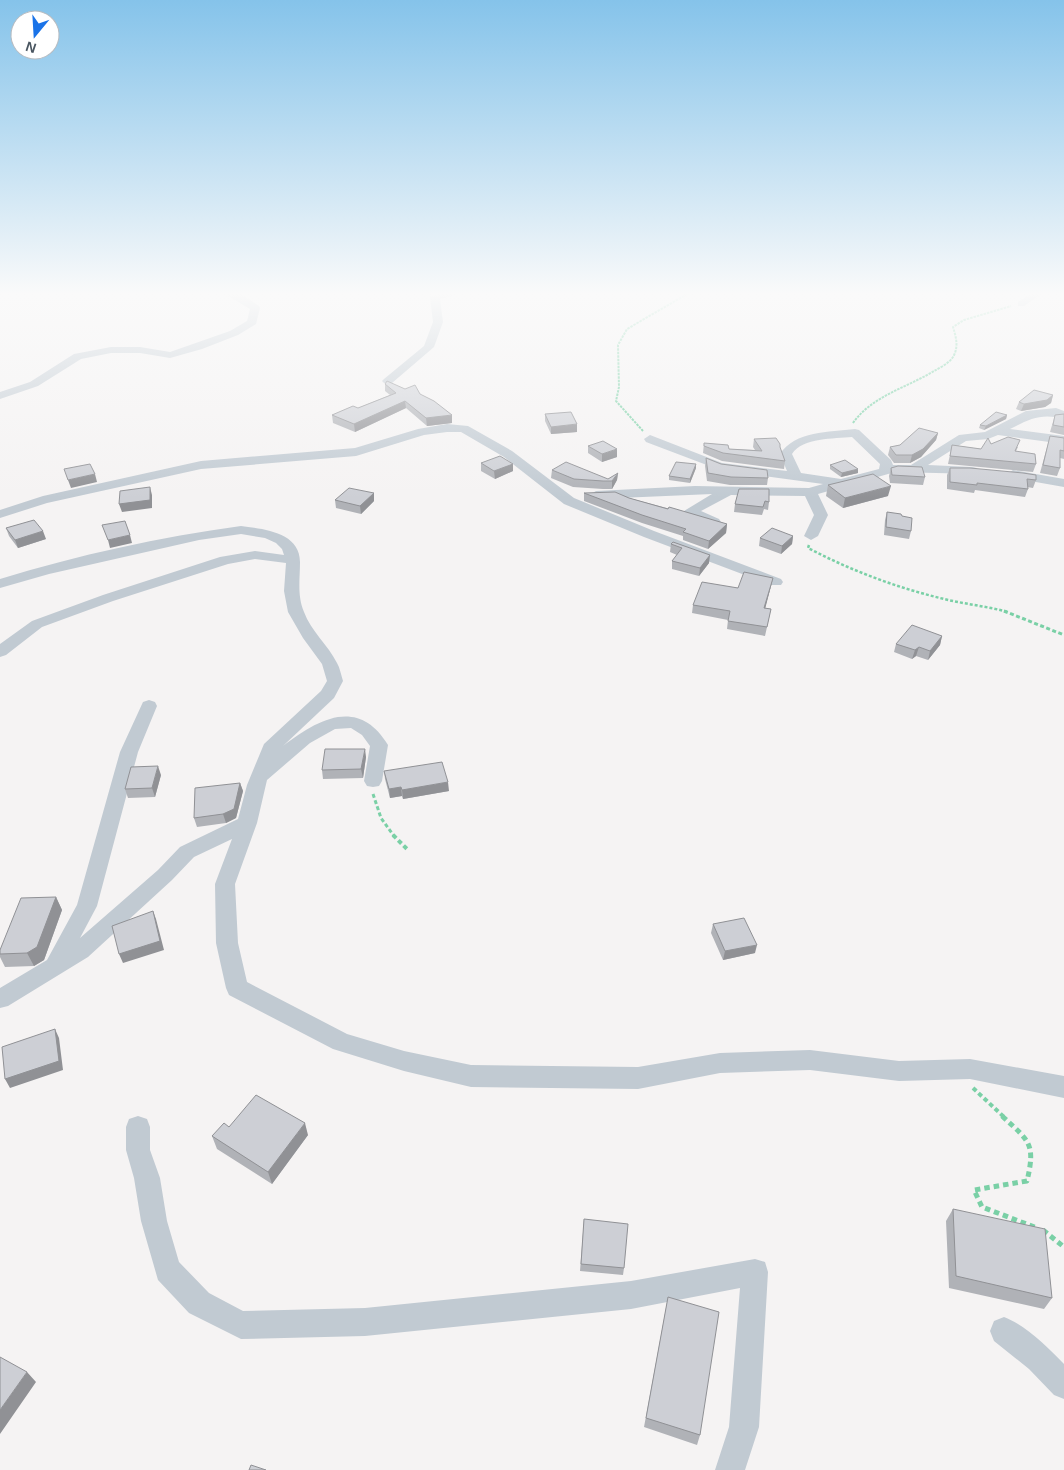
<svg xmlns="http://www.w3.org/2000/svg" width="1064" height="1470" viewBox="0 0 1064 1470" font-family="Arial,sans-serif">
	<style>
		.lines { fill: none; stroke-linecap: round; stroke-linejoin: round }
		.path-far4 { stroke: #7ad0a6; stroke-width: 2; stroke-dasharray: 2.5 1; stroke-linecap: butt }
		.path-far3 { stroke: #7ad0a6; stroke-width: 2.5; stroke-dasharray: 3 2; stroke-linecap: butt }
		.path-far2 { stroke: #7ad0a6; stroke-width: 3; stroke-dasharray: 4 2.5; stroke-linecap: butt }
		.path-far1 { stroke: #7ad0a6; stroke-width: 4; stroke-dasharray: 4.5 3; stroke-linecap: butt }
		.path { stroke: #7ad0a6; stroke-width: 5; stroke-dasharray: 5.5 4; stroke-linecap: butt }
		.minor { fill: #c1cad2; fill-rule: evenodd }
		.wall { fill: #b0b2b7 }
		.shaded-wall { fill: #909195 }
		.building { fill: #cdcfd5; stroke: #909195 }
	</style>
	<rect width="100%" height="100%" fill="#f5f3f3"/>
	<g class="lines">
		<!-- path-far4 -->
		<path class="path-far4" d="M853 423C872 396 906 388 934 371 940 368 949 363 953 357 959 347 956 337 953 327L964 320 1011 306
			M643 431 616 401 619 387 618 345 627 329 689 293"/>
		<!-- path-far3 -->
		<path class="path-far3" d="M809 545 808 548C850 570 895 587 940 598 963 604 986 606 1008 612"/>
		<!-- path-far2 -->
		<path class="path-far2" d="M1004 611 1064 635
			M373 794 381 818 394 836"/>
		<!-- path-far1 -->
		<path class="path-far1" d="M393 835 408 850
			M973 1088 1004 1117"/>
		<!-- path -->
		<path class="path" d="M1002 1116C1029 1141 1036 1143 1027 1181L974 1190 982 1207 1037 1228
			M1043 1230 1064 1247"/>
		<!-- minor -->
		<path class="minor" d="M223 293 241 294 259 306 260 308 256 324 238 335 202 349 170 358 140 353H111L81 359 38 386 0 399V392L30 382 74 354 111 347H140L170 352 230 331 247 321 250 309Z
			M442 293H458L456 295 440 299 443 322 434 347 392 383H384L382 381 384 379 424 346 433 322 430 297Z
			M1032 293H1043L1024 306H1018V302Z
			M1056 408 1064 411V419C1041 413 1030 419 1010 429L1064 436V444L998 435 988 439 966 441 928 465 972 467 977 468 978 471 977 474 895 472 818 494 828 515 818 536 811 540 804 536 814 515 805 496 731 495 701 511 719 519 721 522 714 526 686 514 684 511 712 494 596 499 589 495 596 491 695 486 809 488 823 484 720 470 646 442 644 439 650 435 722 463 787 471 780 454C795 431 829 432 855 429L859 430 891 460 893 465H911L959 435 985 432 1026 411ZM852 437 880 464 879 469 841 479 801 473 792 454C803 437 834 439 852 437Z
			M447 424 468 426 512 451 574 498 654 531 781 579 783 582 781 585H771L644 537 564 504 504 457 461 432H447L424 435 356 456 201 469 47 503 0 518V510L43 496 201 461 355 448 418 429Z
			M1013 470 1064 479V487L1008 477 1007 474Z
			M241 526C263 529 300 532 300 562 300 580 297 595 304 612 311 631 328 645 337 663 340 668 341 675 343 681L334 698 283 746C319 718 359 697 388 745L382 781 379 786 373 787 367 786 364 781 370 746 362 735 351 728 335 729 310 743 267 780 257 823 235 884 238 943 247 982 347 1034 404 1051 471 1065 638 1067 720 1053 810 1050 899 1061 970 1059 1064 1076V1098L970 1079 899 1081 810 1070 720 1073 638 1089 471 1087 404 1071 333 1049 229 995 226 988 216 943 215 884 232 839 194 857 172 880 88 957 8 1006 0 1008V988L47 960 77 905 120 752 143 702 149 700 155 702 157 706 138 752 97 906 80 938 158 870 180 847 238 819 247 785 264 744 321 691 327 681 322 664 303 638 288 612 284 591 286 563 255 559 228 564 113 601 42 627 6 655 0 657V644L32 621 103 595 220 557 255 551 284 555 282 549 276 543 265 538 241 534 199 540 49 574 0 588V579C78 555 160 537 241 526Z
			M138 1116 147 1119 150 1127V1150L160 1178 167 1221 179 1262 209 1293 243 1311 365 1308 631 1281 755 1259 765 1262 768 1272 759 1427 745 1470H715L729 1427 740 1288 631 1309 365 1336 241 1339 189 1313 158 1280 141 1221 134 1178 126 1150V1127L129 1119Z
			M1004 1317C1027 1326 1047 1347 1064 1364V1399L1054 1395 1029 1369 994 1341 990 1331 994 1321Z"/>
	</g>
	<!-- wall -->
	<path class="wall" d="M385 384 420 394 452 423 427 426 406 408 355 432 333 423 332 415 358 408 390 395 385 391Z
		M1053 395 1051 403 1045 407 1021 411 1016 409 1019 402Z
		M545 414 577 432 551 434 545 421Z
		M1064 414V435L1050 432 1055 415Z
		M1007 415 1006 419 984 430 979 428 980 425Z
		M938 433 936 440 921 457 910 463H894L888 455 890 447 900 445Z
		M1050 436 1064 438V459L1060 458V468L1057 476 1040 473Z
		M754 439 780 448 785 461 784 469 722 461 703 453 704 443 729 449 755 450 753 447Z
		M991 444 1018 447 1016 451 1036 464 1033 472 948 464 952 445 981 449Z
		M588 446 617 457 602 462 588 453Z
		M706 458 721 464 768 478 767 485H730L707 481 705 466Z
		M481 463 513 464V471L495 479 481 471Z
		M696 464V468L690 483 669 480V476Z
		M830 465 858 473 841 477 830 469Z
		M891 468 925 477 923 485 890 483 889 476Z
		M950 468 1036 480 1033 488 1027 487 1028 489 1025 497 975 490 974 493 947 489V475Z
		M552 470 608 479 618 473 617 480 612 489H603L573 487 551 478Z
		M828 485 888 496 843 508 826 496Z
		M739 489 769 502 768 510 764 509 762 515 734 512 735 504Z
		M374 493V501L361 514 336 508 335 500Z
		M584 493 629 498 727 524 726 533 708 549 683 540V536L642 523 584 501Z
		M887 512 902 516 911 531 909 539 884 535 885 520Z
		M6 528 46 539 18 548 9 536Z
		M793 536 792 544 781 554 759 546 760 538Z
		M673 542 709 563 699 576 672 569V561L677 555 670 552 671 544Z
		M773 578 771 586 765 608 771 609 765 636 727 629 728 620 692 613 693 605 738 588Z
		M942 636 940 645 928 660 916 656 912 659 894 652 896 644Z
		M366 757 363 778 323 779 322 770Z
		M384 771 449 791 403 799 402 796 390 798 385 779Z
		M161 775 155 797 128 798 125 789Z
		M240 783 243 791 236 818 226 823 197 827 194 818Z
		M56 897 62 910 44 960 34 966 5 967 0 957V950Z
		M713 924 755 953 723 960 711 933Z
		M229 1127 308 1135 272 1184 217 1149 212 1136Z
		M953 1209 1052 1298 1044 1309 949 1288 946 1221Z
		M584 1219 624 1268 623 1275 580 1271Z
		M668 1297 700 1435 697 1445 644 1427Z"/>
	<!-- shaded-wall -->
	<path class="shaded-wall" d="M1053 395 1051 403 1045 407 1021 411 1024 404Z
		M405 401 406 408 355 432 354 424Z
		M452 415V423L427 426 426 418Z
		M1007 415 1006 419 984 430 986 426Z
		M577 424V432L551 434V427Z
		M938 433 936 440 921 457 910 463 912 455Z
		M617 449V457L602 462V454Z
		M513 464V471L495 479 494 471Z
		M696 464V468L690 483V479Z
		M858 469V473L841 477 842 473Z
		M618 473 617 480 612 489V481Z
		M95 474 97 482 71 488 68 480Z
		M891 486 888 496 843 508 845 498Z
		M150 487 152 495V508L122 512 119 504Z
		M374 493V501L361 514 360 506Z
		M727 524 726 533 708 549 709 541Z
		M43 531 46 539 18 548 15 540Z
		M130 535 132 543 110 548 108 540Z
		M793 536 792 544 781 554 782 546Z
		M710 555 709 563 699 576 700 568Z
		M773 578 771 586 763 617 764 608Z
		M942 636 940 645 928 660 930 651Z
		M919 647 916 656 912 659 915 650Z
		M365 749 366 757 363 778 361 769Z
		M158 766 161 775 155 797 152 788Z
		M448 782 449 791 403 799 402 790Z
		M240 783 243 791 236 818 226 823 223 814Z
		M401 787 402 796 390 798 389 789Z
		M56 897 62 910 44 960 34 966 27 953Z
		M153 911 156 919 164 950 123 963 119 954Z
		M757 945 755 953 723 960 725 951Z
		M55 1029 59 1038 63 1070 10 1088 5 1079Z
		M305 1123 308 1135 272 1184 268 1172Z
		M27 1372 36 1382 0 1434V1410Z"/>
	<!-- building -->
	<path class="building" d="M387 381 405 389 415 385 420 394 434 401 452 415 426 418 405 401 354 424 332 415 353 406 358 408 396 393 385 384Z
		M1034 390 1053 395 1047 400 1024 404 1019 402Z
		M571 412 577 424 551 427 545 414Z
		M996 412 1007 415 986 426 980 425Z
		M1064 414V427L1053 425 1055 415Z
		M919 428 938 433 923 449 912 455H896L890 447 900 445Z
		M1050 436 1064 438V451L1060 450V468L1043 465Z
		M1008 437 1020 440 1015 451 1035 454 1036 464 950 456 952 445 981 449 988 438 991 444Z
		M776 438 780 444V447L785 461 723 453 704 446V443L728 445 729 449 762 451 754 439Z
		M603 441 617 449 602 454 588 446Z
		M500 456 513 464 494 471 481 463Z
		M706 458 721 464 767 470 768 478 731 477 708 473Z
		M845 460 858 469 842 473 830 465Z
		M566 462 608 479 618 473 612 481H603L574 479 552 470Z
		M676 462 696 464 690 479 669 476Z
		M90 464 95 474 68 480 64 469Z
		M898 466 922 467 925 477 892 475 891 468Z
		M950 468H970L1023 473 1036 475V480L1027 479 1028 489 977 483V485L950 482Z
		M873 474 891 486 845 498 828 485Z
		M150 487V500L119 504 120 491Z
		M349 488 374 493 360 506 335 500Z
		M739 489H769V502L765 501 763 507 735 504Z
		M615 492 629 498 668 509 669 507 727 524 709 541 683 532 686 529 642 515 584 493Z
		M887 512 901 514 902 516 912 518 911 531 886 527Z
		M34 520 43 531 15 540 6 528Z
		M125 521 130 535 108 540 102 525Z
		M772 528 793 536 782 546 760 538Z
		M673 542 710 555 700 568 672 561 682 548 671 544Z
		M744 572 773 578 764 608 771 609 767 627 728 621 730 611 693 605 702 582 738 588Z
		M912 625 942 636 930 651 919 647 915 650 896 644Z
		M325 749H365L361 769 322 770Z
		M442 762 448 782 402 790 401 787 389 789 384 771Z
		M158 766 152 788 125 789 131 767Z
		M240 783 234 809 223 814 194 818 195 788Z
		M56 897 37 947 27 953 0 954V950L21 898Z
		M153 911 160 941 119 954 112 926Z
		M744 918 757 945 725 951 713 924Z
		M55 1029 59 1061 5 1079 2 1047Z
		M256 1095 305 1123 268 1172 212 1136 224 1123 229 1127Z
		M953 1209 1045 1229 1052 1298 956 1276Z
		M584 1219 628 1224 624 1268 581 1264Z
		M668 1297 719 1312 700 1435 646 1418Z
		M0 1357 27 1372 0 1410Z
		M251 1465 266 1470H249Z"/>
	<!-- sky -->
	<linearGradient id="sky" x2="0" y2="1"><stop stop-color="#85c3ea"/><stop offset="0.59" stop-color="#fafafa"/><stop offset="1" stop-color="#fafafa" stop-opacity="0"/></linearGradient>
	<rect width="1064" height="498" fill="url(#sky)"/>
	<!-- north arrow -->
	<g transform="translate(35 35) rotate(198)"><circle r="24" fill="#ffffff" stroke="#b7bbc0"/>
	<path d="M0-4L9 19L0 12L-9 19Z" fill="#1a73e8"/>
	<text y="-8" font-size="14" font-weight="bold" text-anchor="middle" fill="#4a5661">N</text>
	</g>
</svg>
